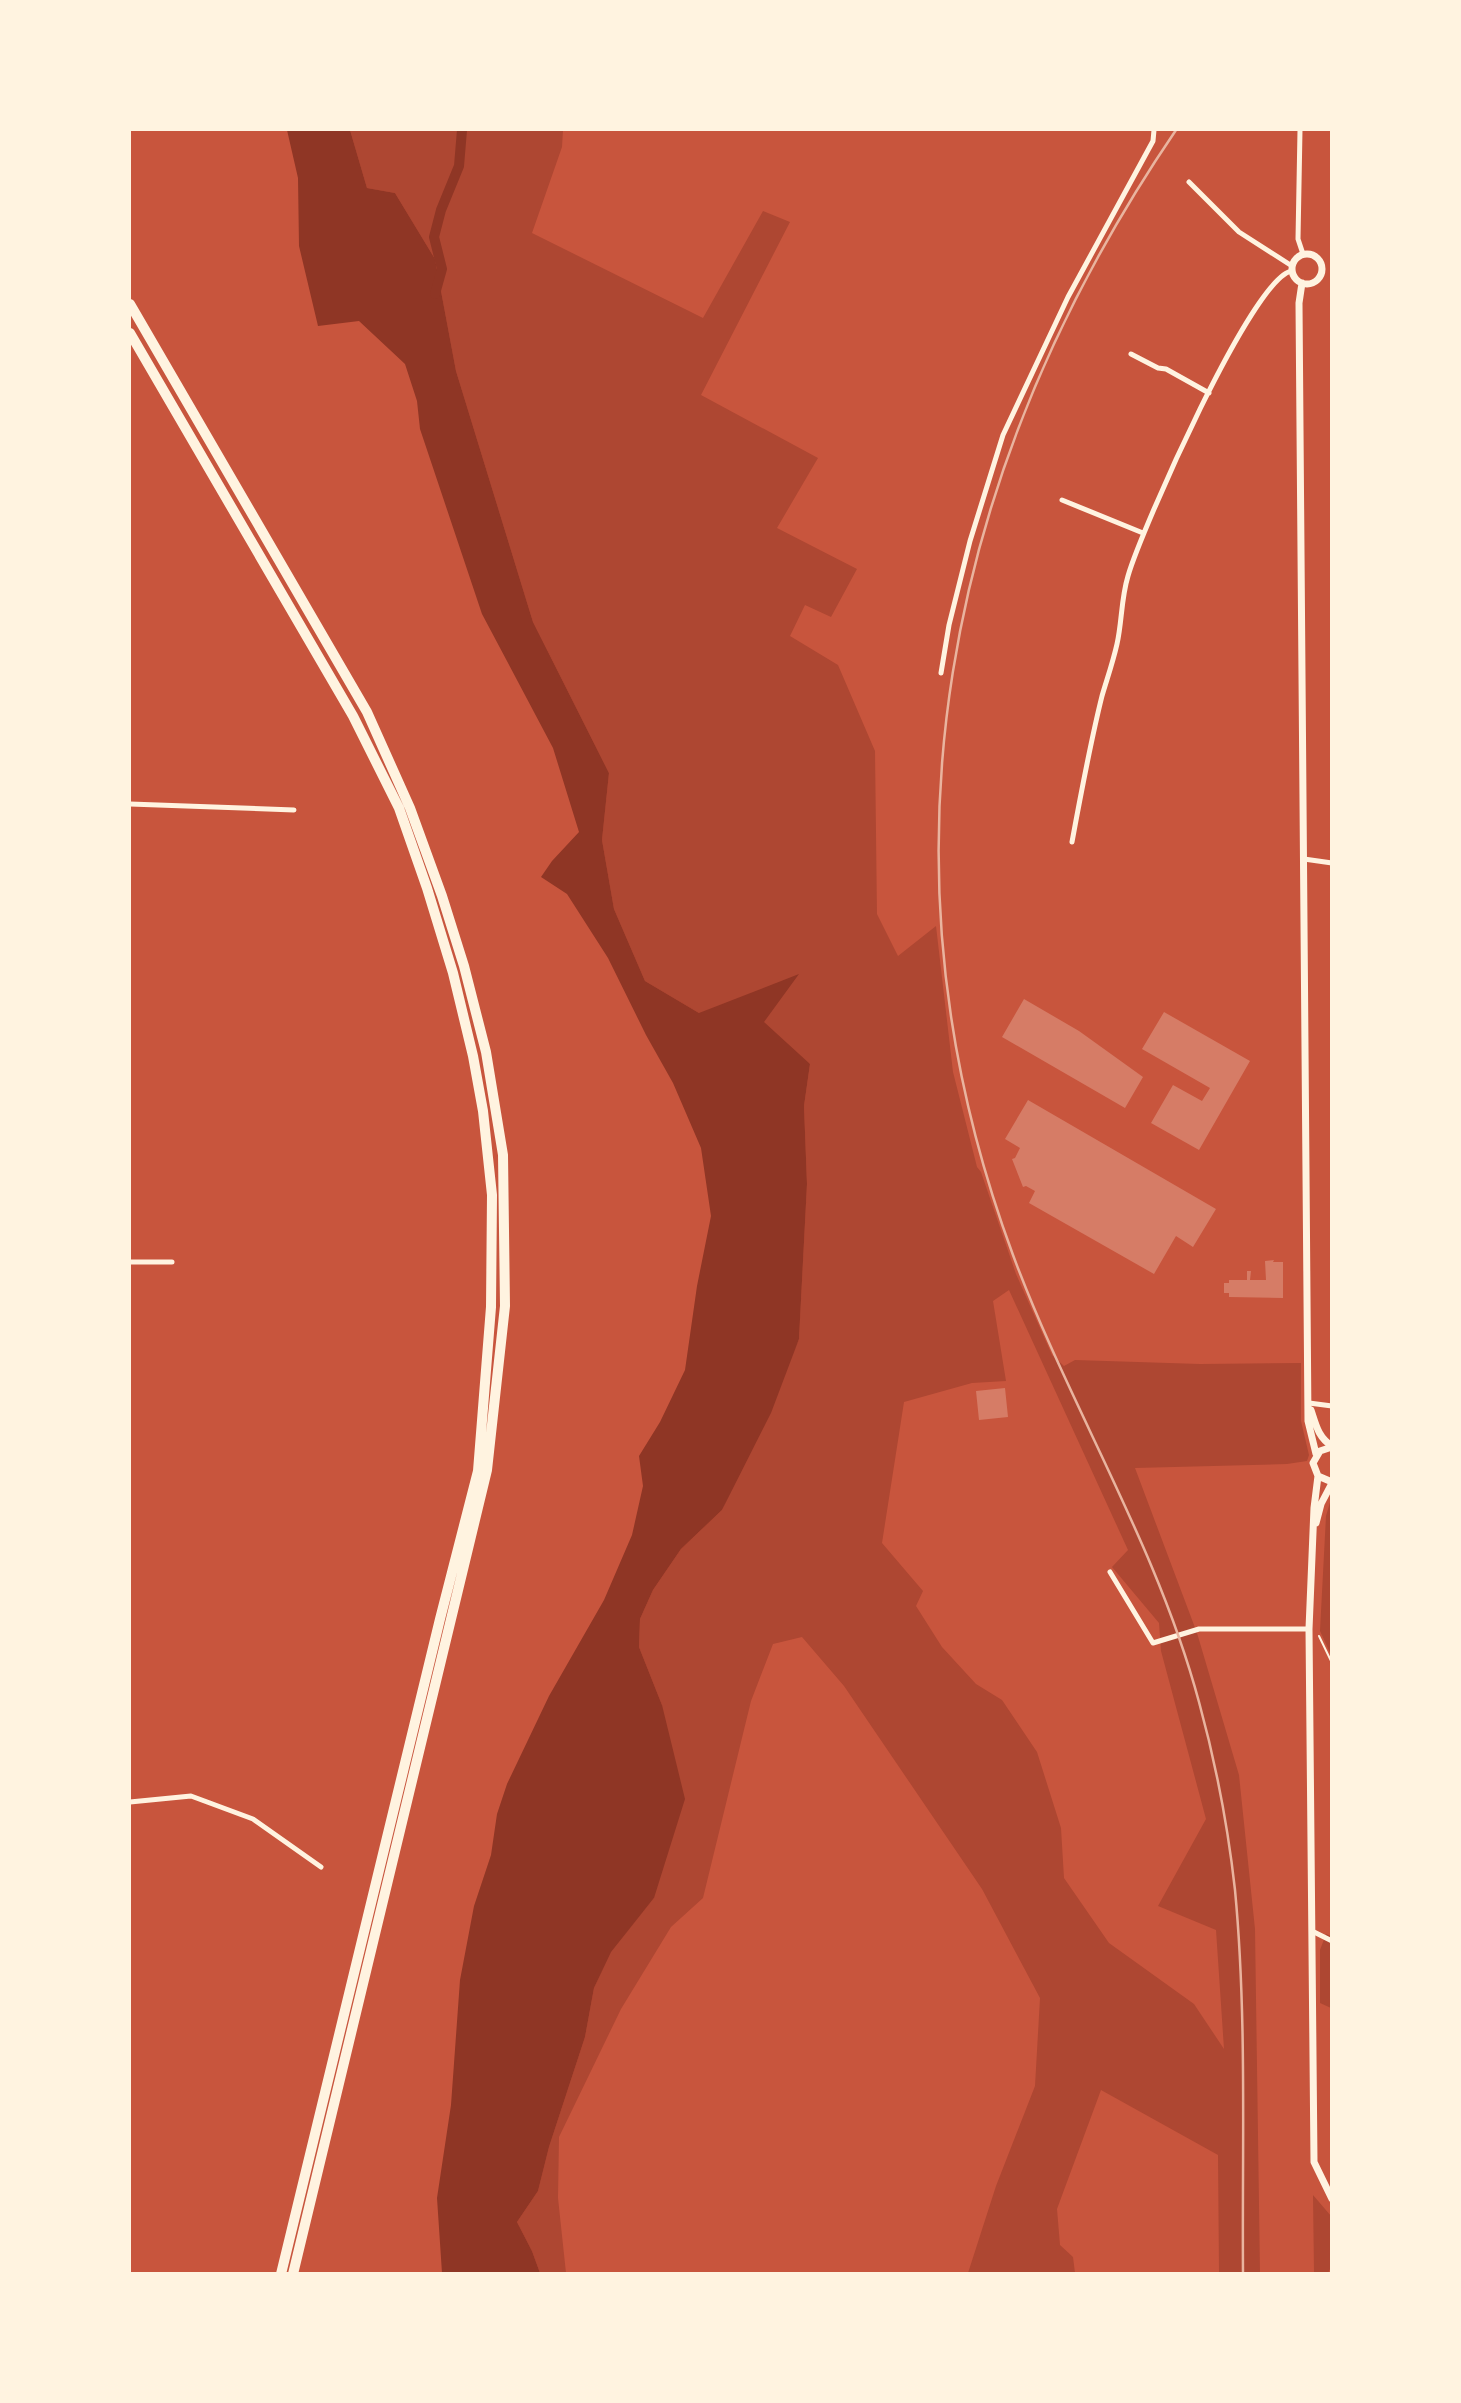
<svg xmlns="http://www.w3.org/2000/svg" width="1461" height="2403" viewBox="0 0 1461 2403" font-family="'Archivo Narrow',sans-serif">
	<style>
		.green { fill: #ae4732; fill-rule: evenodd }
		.water { fill: #8f3625 }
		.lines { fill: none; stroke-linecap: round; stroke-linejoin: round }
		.canal { stroke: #8f3625; stroke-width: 10 }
		.building { fill: #d67c66 }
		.path { stroke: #fff3e0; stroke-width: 2 }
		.minor { stroke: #fff3e0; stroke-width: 5 }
		.tertiary { stroke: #fff3e0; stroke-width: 7 }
		.trunk { stroke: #fff3e0; stroke-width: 10 }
		.rail { stroke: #e9b49f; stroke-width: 2.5 }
	</style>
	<rect width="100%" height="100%" fill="#c8553d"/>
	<!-- green -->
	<path class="green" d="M350 130H563L562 147 532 233 703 318 763 211 790 222 701 395 818 458 777 528 857 569 831 617 805 605 790 636 838 665 875 751 877 914 898 956 936 926 953 1072 977 1167 981 1172 1016 1274 1052 1355 1064 1366 1075 1360 1200 1364 1301 1363V1421L1309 1455 1307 1461 1287 1464 1135 1468 1197 1633 1239 1775 1255 1929 1260 2273H1219L1218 2155 1101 2090 1057 2209 1060 2245 1073 2257 1075 2273H968L996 2186 1035 2086 1040 1998 982 1889 844 1686 802 1637 773 1644 751 1701 703 1898 671 1927 621 2009 559 2137 558 2198 566 2273H540L532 2251 517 2222 538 2191 549 2147 585 2037 594 1988 610 1952 654 1898 662 1705 639 1647 640 1619 653 1590 681 1549 722 1510 799 1339 807 1184 804 1106 810 1064 699 1013 645 981 614 909 602 840 609 773 533 622 456 371 435 259 395 193 367 188ZM1009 1290 1128 1550 1112 1567 1159 1623 1161 1651 1206 1819 1158 1906 1216 1930 1224 2049 1194 2004 1109 1943 1064 1878 1061 1828 1037 1752 1002 1700 976 1684 942 1647 916 1606 923 1591 882 1543 904 1402 972 1383 1006 1381 993 1301Z
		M1331 1499V1655L1320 1631 1326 1516Z
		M1326 1934 1331 1936V2008L1320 2003V1950Z
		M1313 2195 1331 2216V2267L1328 2273H1314Z"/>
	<!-- water -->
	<path class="water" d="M287 130H350L367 188 395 193 435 259 456 371 533 622 609 773 602 840 614 909 645 981 699 1013 799 974 764 1022 810 1064 804 1106 807 1184 799 1339 771 1413 722 1510 681 1549 653 1590 640 1619 639 1647 662 1705 685 1799 654 1898 611 1952 594 1988 585 2037 549 2147 538 2191 517 2222 532 2251 540 2273H442L437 2198 451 2105 460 1980 474 1906 491 1855 497 1814 507 1784 549 1696 604 1600 632 1535 643 1486 639 1456 660 1422 685 1370 697 1286 711 1216 701 1148 673 1083 646 1035 608 958 567 894 541 877 552 861 579 832 553 748 482 614 420 429 417 401 405 364 359 321 318 326 299 246 298 178Z"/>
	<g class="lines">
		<!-- canal -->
		<path class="canal" d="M435 294 442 269 434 237 441 210 459 166 462 130"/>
	</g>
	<!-- building -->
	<path class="building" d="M1024 999 1079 1031 1143 1077 1125 1108 1002 1037Z
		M1164 1012 1250 1061 1199 1150 1151 1123 1173 1085 1202 1101 1210 1088 1142 1049Z
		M1028 1100 1216 1209 1193 1247 1176 1236 1154 1274 1029 1203 1035 1191 1026 1186 1023 1187 1012 1159 1015 1158 1020 1148 1005 1139Z
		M1274 1260 1273 1262H1283V1298L1229 1297V1293H1224V1283H1229V1280H1247V1271H1251L1250 1280H1266L1265 1261Z
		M1005 1388 1008 1417 979 1420 976 1391Z"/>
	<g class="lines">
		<!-- path -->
		<path class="path" d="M1319 1636 1332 1663"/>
		<!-- minor -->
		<path class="minor" d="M1300 130 1298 239 1303 254
			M1189 182 1239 232 1292 266
			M1131 354 1158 368 1166 369 1209 393
			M1062 500 1143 533
			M941 673 949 625 970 541 1003 435 1068 297 1153 141 1154 130
			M130 804 294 810
			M1072 842C1081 793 1090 744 1102 696 1107 679 1113 662 1117 644 1122 622 1121 599 1128 576 1141 531 1253 276 1292 271
			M1304 859 1332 863
			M130 1262H172
			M1309 1403 1332 1406
			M1110 1572 1153 1643 1199 1629H1309
			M130 1802 191 1796 253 1819 321 1867
			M1312 1931 1332 1941"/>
		<!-- tertiary -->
		<path class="tertiary" d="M1292 269a15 15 0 1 1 30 0a15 15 0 1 1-30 0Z
			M1302 283 1299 303 1308 1421 1316 1454
			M1311 1410C1316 1425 1318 1437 1332 1446
			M1332 1447 1320 1451 1313 1463 1318 1476 1332 1482
			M1318 1476 1314 1508 1309 1629 1314 2162 1332 2199
			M1316 1523 1321 1504 1332 1483"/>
		<!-- trunk -->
		<path class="trunk" d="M130 304 367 712 410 808 442 896 464 966 486 1052 503 1155 505 1306 487 1470 293 2274
			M130 333 353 716 399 808 427 888 453 973 473 1056 483 1111 492 1195 491 1307 478 1471 440 1619 281 2274"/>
		<!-- rail -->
		<path class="rail" d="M1176 130C944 471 867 861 1013 1255 1069 1406 1157 1545 1199 1702 1216 1764 1228 1827 1235 1890 1247 2017 1242 2146 1243 2274"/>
	</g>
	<!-- border -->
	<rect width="1461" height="2403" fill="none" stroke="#fff3e0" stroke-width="262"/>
</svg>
